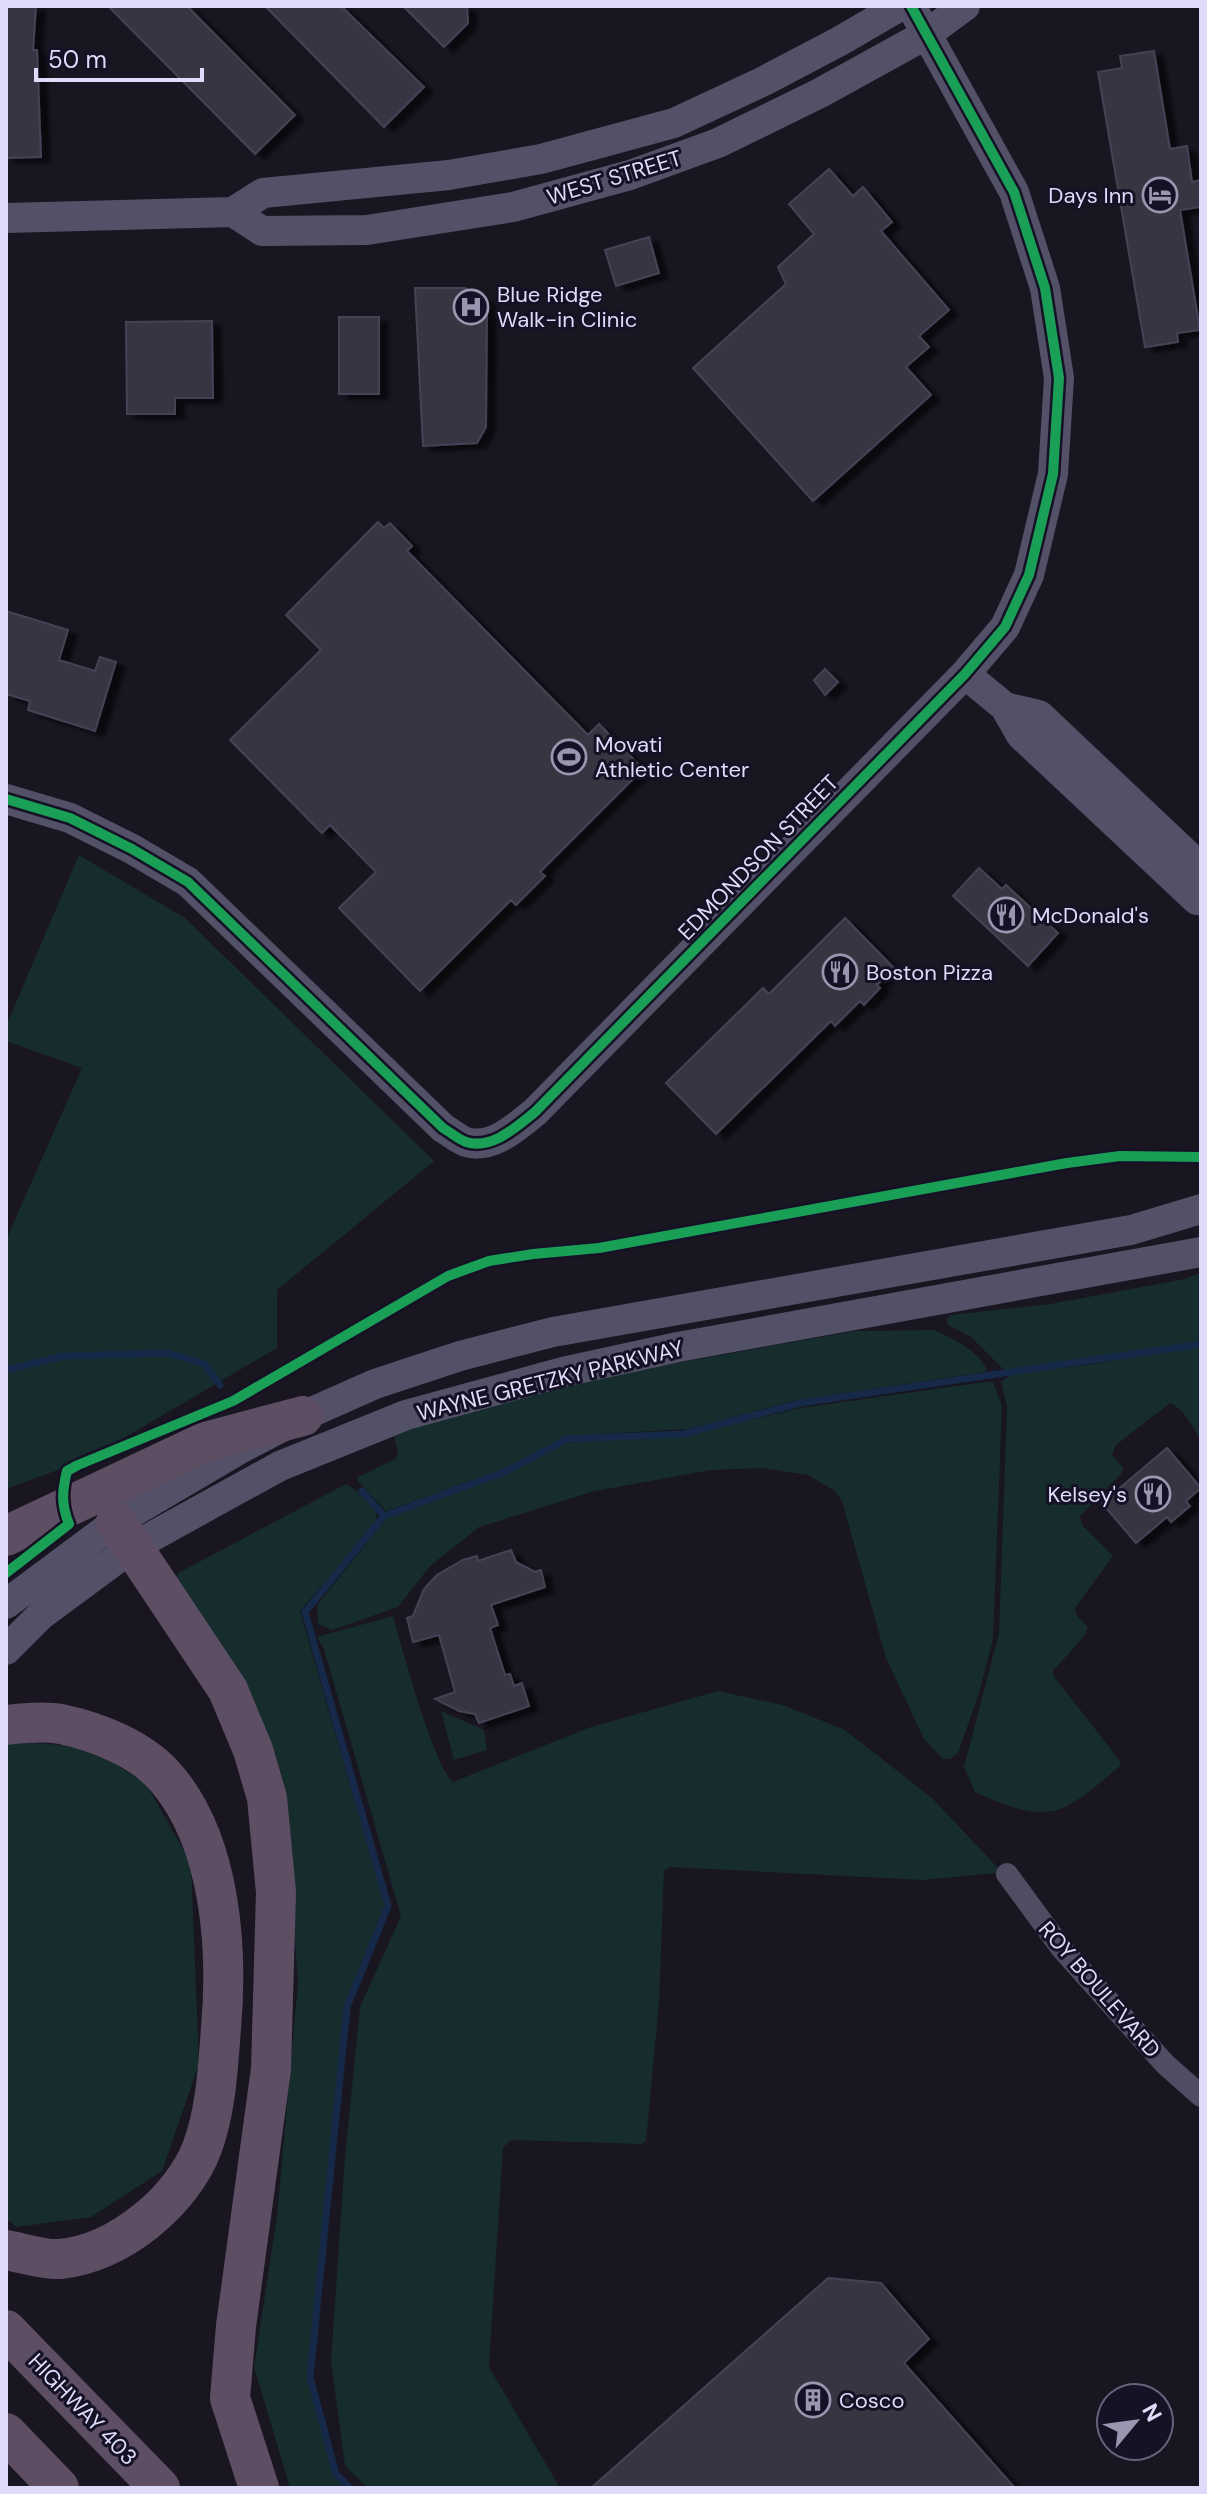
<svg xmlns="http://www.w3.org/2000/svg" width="1207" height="2494" viewBox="0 0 1207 2494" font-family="'DM Sans',sans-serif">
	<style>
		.green { fill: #162c2d }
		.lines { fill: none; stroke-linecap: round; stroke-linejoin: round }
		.stream { stroke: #162948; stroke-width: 7 }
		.building { fill: #383443; stroke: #454354; stroke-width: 2; filter: url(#shadow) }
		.street { stroke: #4f4d61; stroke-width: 22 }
		.secondary { stroke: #525167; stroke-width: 30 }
		.highway { stroke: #5e4e63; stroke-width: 40 }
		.cycleway-casing { stroke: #161226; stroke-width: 15 }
		.cycleway { stroke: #1a9f57; stroke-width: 10 }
		.labels { text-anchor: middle; stroke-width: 6; stroke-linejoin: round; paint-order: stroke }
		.street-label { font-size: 22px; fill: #dfdbfb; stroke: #161226 }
		.poi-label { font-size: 22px; fill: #dfdbfb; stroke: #161226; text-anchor: start }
	</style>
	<defs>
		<filter id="shadow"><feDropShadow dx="9" dy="5" stdDeviation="2" flood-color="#0009"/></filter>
	</defs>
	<rect width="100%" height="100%" fill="#191622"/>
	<!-- green -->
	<path class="green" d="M79 855 185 918 434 1161 277 1290V1348L88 1459 6 1489V1240L82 1068 6 1041V1026Z
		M1201 1273V1340L1134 1353 1005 1371 971 1337 948 1325 947 1319 950 1315 1050 1304 1180 1280Z
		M934 1330C955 1340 975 1348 987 1369L985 1372 797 1400 687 1429 567 1436 505 1468 386 1511 357 1480 358 1477 395 1459 398 1454 394 1435 397 1433 567 1383 854 1331Z
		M1201 1346V1441C1192 1426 1186 1411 1170 1403L1116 1445 1112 1455 1123 1468 1121 1474 1080 1516 1082 1525 1113 1556 1075 1608 1077 1616 1088 1627 1086 1634 1053 1671V1675L1120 1761V1766C1103 1780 1084 1798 1065 1807 1037 1821 1000 1803 975 1792L964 1767 999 1633 1007 1406 1001 1382 1011 1375 1093 1364Z
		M985 1382H993L1002 1406 993 1639 979 1693 958 1753 950 1759H943L924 1739 886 1658 842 1501 835 1491 808 1475 762 1468 711 1470 595 1491 479 1527 430 1566 398 1607 332 1630 318 1624 317 1605 387 1518 505 1475 566 1443 684 1436 800 1408Z
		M346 1484C354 1488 372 1503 376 1512 378 1517 375 1521 373 1525L300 1611 385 1906 345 2005 308 2376 334 2475 347 2488H290L254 2367 277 2216 298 1983 286 1813 176 1592 178 1573Z
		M393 1616C402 1648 433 1764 453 1782L591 1727 718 1691 783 1705 845 1730 932 1798 999 1869 1000 1872 996 1873 923 1880 670 1867 664 1871 659 2003 646 2141 642 2144 512 2140 503 2147 489 2367 560 2488H368L345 2466 331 2361 345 2156 360 2007 401 1916 324 1649 317 1637Z
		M441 1711 484 1730 487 1750 454 1760Z
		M6 1741 89 1747 146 1784 191 1863 199 2064 162 2171 91 2217 17 2227 6 2219Z"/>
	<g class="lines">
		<!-- stream -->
		<path class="stream" d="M6 1370 64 1356 168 1353 204 1364 220 1385
			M362 1491 384 1516
			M350 2488 336 2474 310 2377 347 2007 388 1906 305 1612 384 1516 507 1471 567 1439 683 1434 801 1403 1201 1344"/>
	</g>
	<!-- building -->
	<path class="building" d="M6 6H36L33 50H37L41 157 6 158Z
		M108 6H187L295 115 255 154Z
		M265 6H341L424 87 384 127Z
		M403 6H467L468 23 444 47Z
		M1154 51 1170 149 1187 146 1192 182 1201 180V207L1180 210 1200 330 1177 333 1178 342 1145 347 1098 72 1122 68 1120 56Z
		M829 169 853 196 863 187 892 222 881 231 949 310 919 336 929 347 906 367 931 395 813 501 693 368 786 284 778 267 814 234 789 204Z
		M649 237 659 273 616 286 605 250Z
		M415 288H465L487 300 486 427 477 443 423 446Z
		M339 317H379V394H339Z
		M212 321 213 398H175V414H127L126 322Z
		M378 522 384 528 390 523 412 546 407 551 588 735 599 724 643 769 540 872 545 876 516 905 511 900 420 991 339 908 376 872 330 825 322 833 230 740 321 650 286 615Z
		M6 611 68 630 59 660 95 671 100 657 116 662 95 731 28 710 30 701 6 694Z
		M825 669 838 682 825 695 814 680Z
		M979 868 1002 889 1006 885 1058 933 1028 966 953 896Z
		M845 918 894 968 877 985 880 988 864 1005 860 1001 835 1026 831 1021 716 1134 666 1083 763 988 769 994Z
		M1167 1448 1201 1488 1186 1501 1190 1506 1171 1522 1167 1517 1136 1543 1102 1503Z
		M511 1550 516 1562 535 1572 541 1570 545 1587 491 1605 498 1625 490 1628 505 1675 510 1674 514 1686 522 1683 529 1706 479 1723 475 1714 459 1711 435 1699 455 1692 439 1635 413 1642 407 1618 413 1616 424 1589 437 1575 463 1560 477 1556 478 1561Z
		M828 2278 881 2283 929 2339 904 2363 1015 2488H591Z"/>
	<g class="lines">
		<!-- street -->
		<path class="street" d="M1007 1874 1062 1949 1165 2064 1201 2096"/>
		<!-- secondary -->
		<path class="secondary" d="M233 212 262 231 367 230 513 207 630 175 718 143 820 93 927 34 965 6
			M6 218 233 212 263 193 449 175 541 159 674 123 764 81 840 41 900 6
			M965 674 1005 707 1021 735 1197 900H1201
			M1005 707 1039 715 1201 868
			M6 799 70 818 132 849 188 882 443 1128C450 1132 458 1139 466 1142 492 1150 516 1127 535 1112L965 674 1005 627 1029 575 1053 474 1059 378 1045 288 1014 192 911 6
			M6 1604 116 1522 238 1450 303 1416 375 1384 460 1356 553 1332 1131 1230 1201 1209
			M6 1650 41 1615 133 1547 280 1466 406 1415 563 1372 678 1347 1201 1252"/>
		<!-- highway -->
		<path class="highway" d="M116 1522 228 1690 253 1750 267 1798 276 1892 271 2069 236 2326 230 2398 259 2488
			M6 1536 205 1442 303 1416
			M6 1725C23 1723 44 1721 61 1724 98 1732 142 1749 167 1779 221 1843 228 1948 221 2028 218 2067 216 2111 202 2148 182 2201 118 2254 60 2259 43 2260 23 2253 6 2250
			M6 2330 160 2488
			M6 2433 59 2488"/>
		<!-- cycleway casing -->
		<g class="cycleway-casing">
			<path id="cycleway" d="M6 799 70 818 132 849 188 882 443 1128C450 1132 458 1139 466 1142 492 1150 516 1127 535 1112L965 674 1005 627 1029 575 1053 474 1059 378 1045 288 1014 192 911 6
				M6 1573 69 1524C61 1504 62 1491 67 1471L78 1465 233 1401 448 1276 489 1261 533 1254 599 1248 1067 1163 1120 1156 1201 1157"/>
		</g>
		<!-- cycleway -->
		<use href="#cycleway" class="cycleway"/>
	</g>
	<!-- icons -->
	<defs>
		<g id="hotel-ring" transform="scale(1.8)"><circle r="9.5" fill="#161226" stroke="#9a96af" stroke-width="1.5"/><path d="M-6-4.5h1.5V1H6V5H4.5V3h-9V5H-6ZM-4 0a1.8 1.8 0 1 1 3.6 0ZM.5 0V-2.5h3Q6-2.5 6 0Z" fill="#9a96af"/></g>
		<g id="hospital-ring" transform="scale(1.8)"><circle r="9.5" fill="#161226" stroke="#9a96af" stroke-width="1.5"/><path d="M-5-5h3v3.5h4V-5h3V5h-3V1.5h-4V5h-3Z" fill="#9a96af"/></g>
		<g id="stadium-ring" transform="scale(1.8)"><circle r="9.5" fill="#161226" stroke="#9a96af" stroke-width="1.5"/><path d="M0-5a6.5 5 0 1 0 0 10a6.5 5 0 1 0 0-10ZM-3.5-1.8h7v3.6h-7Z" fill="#9a96af"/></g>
		<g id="restaurant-ring" transform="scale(1.8)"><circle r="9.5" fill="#161226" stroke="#9a96af" stroke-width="1.5"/><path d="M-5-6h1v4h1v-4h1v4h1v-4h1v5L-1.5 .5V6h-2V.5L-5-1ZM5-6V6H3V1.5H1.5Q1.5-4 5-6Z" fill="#9a96af"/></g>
		<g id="building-ring" transform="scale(1.8)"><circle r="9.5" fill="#161226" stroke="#9a96af" stroke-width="1.5"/><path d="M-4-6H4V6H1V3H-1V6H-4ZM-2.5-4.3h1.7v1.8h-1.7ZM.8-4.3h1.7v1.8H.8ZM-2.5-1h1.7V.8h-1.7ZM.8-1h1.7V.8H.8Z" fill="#9a96af"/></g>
	</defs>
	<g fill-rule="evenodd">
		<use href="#hotel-ring" x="1160" y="195"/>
		<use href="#hospital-ring" x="471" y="307"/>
		<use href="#stadium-ring" x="569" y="757"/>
		<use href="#restaurant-ring" x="1006" y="915"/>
		<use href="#restaurant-ring" x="840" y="972"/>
		<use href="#restaurant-ring" x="1153" y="1494"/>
		<use href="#building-ring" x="813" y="2400"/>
	</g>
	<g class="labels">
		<!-- street labels -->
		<g class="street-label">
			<text transform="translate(614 177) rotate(-17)" y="8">WEST STREET</text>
			<text transform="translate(758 857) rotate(-46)" y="8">EDMONDSON STREET</text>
			<text transform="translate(550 1380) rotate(-14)" y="8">WAYNE GRETZKY PARKWAY</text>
			<text transform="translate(1100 1989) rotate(49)" y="8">ROY BOULEVARD</text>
			<text transform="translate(83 2409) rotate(46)" y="8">HIGHWAY 403</text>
		</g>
		<!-- poi labels -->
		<g class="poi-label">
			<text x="1134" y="203" text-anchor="end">Days Inn</text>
			<text x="497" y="302">Blue Ridge<tspan x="497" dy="25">Walk-in Clinic</tspan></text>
			<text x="595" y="752">Movati<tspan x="595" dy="25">Athletic Center</tspan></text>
			<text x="1032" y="923">McDonald's</text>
			<text x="866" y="980">Boston Pizza</text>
			<text x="1127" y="1502" text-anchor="end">Kelsey's</text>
			<text x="839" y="2408">Cosco</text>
		</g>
	</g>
	<!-- border -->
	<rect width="1207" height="2494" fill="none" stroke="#dfdbfb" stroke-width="16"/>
	<!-- north arrow -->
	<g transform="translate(1135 2422) rotate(61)"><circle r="38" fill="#161226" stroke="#66627b" stroke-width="2"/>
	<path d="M0-6L14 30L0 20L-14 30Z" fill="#9a96af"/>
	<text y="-12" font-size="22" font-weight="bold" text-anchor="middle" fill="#dfdbfb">N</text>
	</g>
	<!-- scale -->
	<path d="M36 68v12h166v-12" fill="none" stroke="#dfdbfb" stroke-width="4"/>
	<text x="48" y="68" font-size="24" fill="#dfdbfb" stroke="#161226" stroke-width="6" paint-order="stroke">50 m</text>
</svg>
